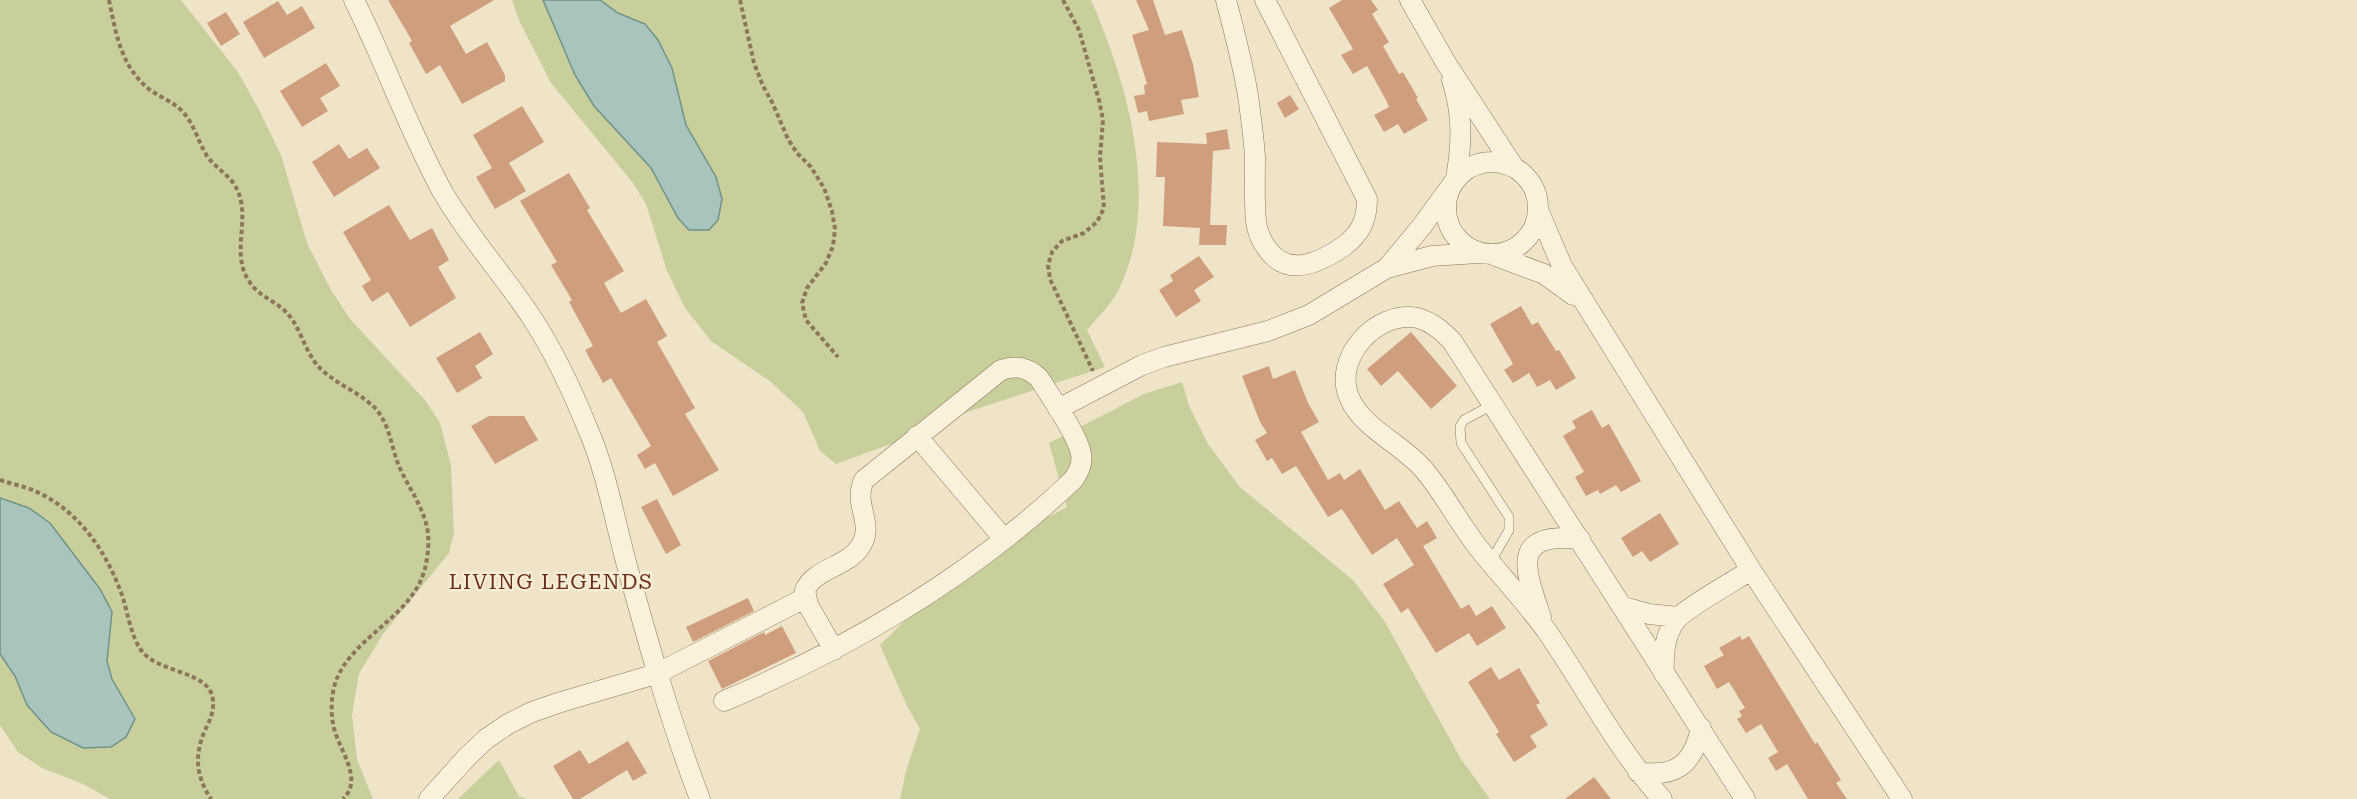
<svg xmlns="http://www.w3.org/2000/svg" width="2357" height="799" viewBox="0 0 2357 799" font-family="'Roboto Serif',serif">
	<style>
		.green { fill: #c9cf9b }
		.water { fill: #a9c4bc; stroke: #6f938a; stroke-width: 1.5 }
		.building { fill: #cf9f7d }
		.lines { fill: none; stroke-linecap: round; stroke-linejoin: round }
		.service-casing { stroke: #8d765c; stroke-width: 10 }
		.minor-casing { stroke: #8d765c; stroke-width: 21 }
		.path { stroke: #8d765c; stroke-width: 4; stroke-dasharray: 4.5 3; stroke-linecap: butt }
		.service { stroke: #faf1dc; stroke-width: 9 }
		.minor { stroke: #faf1dc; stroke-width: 20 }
		.labels { text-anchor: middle; stroke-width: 4.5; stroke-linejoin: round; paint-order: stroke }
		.neighbourhood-label { font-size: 21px; letter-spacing: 1.5px; fill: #6b2e1e; stroke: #f7eed8 }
	</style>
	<rect width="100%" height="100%" fill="#f0e4c8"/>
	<!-- green -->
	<path class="green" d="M0 0H181L238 72 258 108 281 155 307 243 331 290 350 319 425 400 440 423 451 465 454 533 449 553 383 634 359 674 352 715 357 759 373 799H110L83 784 42 768 18 752 0 725Z
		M512 0H1091C1128 83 1162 205 1118 291 1111 305 1097 318 1087 330L1105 367 961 414 907 438 836 464 820 451 803 412 771 382 711 341 685 308 667 271 646 204 633 183 551 83 519 20Z
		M1182 382 1190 408 1208 444 1240 487 1353 580 1385 622 1461 759 1490 799H900L906 771 920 729 907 706 880 645 934 592 997 544 1067 507 1049 443 1144 394Z
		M499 760 519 796 527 799H458Z"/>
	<!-- water -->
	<path class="water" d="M543 0H600L618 13 645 24 658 40 672 68 686 125 716 177 722 199 718 220 709 230H689L678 218 651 168 594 106 575 75Z
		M0 498 29 508 50 523 100 589 112 612 107 661 112 679 135 719 126 737 111 747 83 748 51 732 27 705 15 676 0 654Z"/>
	<!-- building -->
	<path class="building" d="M388 0H494L450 26 466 54 487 42 505 75V81L462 104 440 65 426 74 409 43 412 41Z
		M1136 0H1153L1165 35 1182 30 1193 64 1199 97 1181 100 1184 114 1149 121 1147 111 1138 113 1134 96 1145 94 1144 85 1147 84 1132 35 1149 30Z
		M1342 0H1371L1378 10 1372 14 1389 42 1383 46 1399 74 1403 72 1418 98 1416 99 1428 120 1404 134 1398 124 1384 132 1374 115 1389 107 1386 100 1367 66 1353 74 1341 55 1353 49 1329 8Z
		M278 1 287 15 302 6 315 28 264 58 243 22Z
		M226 12 240 34 221 46 207 23Z
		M326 63 340 86 320 98 328 111 302 127 280 91Z
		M1290 95 1299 109 1285 118 1277 103Z
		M522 106 544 142 509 163 526 191 495 209 476 177 492 168 473 135Z
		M1227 129 1230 149 1213 151 1210 225H1227L1226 245H1199L1200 228 1163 226 1165 177H1156L1157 142 1207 144 1206 133Z
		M339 144 349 159 367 148 380 168 334 197 312 162Z
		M569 173 590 208 587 210 624 271 604 283 621 313 646 299 667 336 657 342 695 408 685 414 719 470 673 496 655 463 645 469 637 455 651 446 611 378 603 383 585 350 593 346 569 302 572 300 551 265 557 262 520 201Z
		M389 205 410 240 432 228 449 260 438 267 456 298 410 327 388 292 372 302 362 286 371 280 343 232Z
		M1199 256 1214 277 1194 290 1201 301 1176 317 1159 290 1173 281 1170 275Z
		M1521 306 1532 325 1538 322 1556 351 1559 350 1576 378 1556 390 1550 380 1537 387 1529 373 1513 383 1504 370 1513 364 1490 324Z
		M480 332 493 354 475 366 482 378 457 393 436 358Z
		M1411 332 1457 386 1431 409 1398 371 1381 386 1367 369Z
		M1269 366 1273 379 1295 370 1308 403 1319 422 1301 432 1328 480 1340 473 1344 480 1360 469 1385 510 1399 501 1417 528 1427 521 1437 538 1423 546 1461 609 1469 604 1476 616 1492 606 1506 628 1477 646 1469 633 1436 653 1408 608 1401 613 1383 584 1414 565 1397 538 1372 555 1342 509 1328 517 1296 466 1282 474 1272 458 1267 461 1255 440 1267 433 1260 422 1242 376Z
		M1592 410 1602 428 1609 424 1641 481 1621 492 1616 485 1600 494 1598 490 1586 496 1575 477 1584 472 1563 436 1576 428 1572 421Z
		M489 416H524L538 440 495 464 471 426Z
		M657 499 681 545 666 554 641 507Z
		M1660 513 1679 544 1650 562 1642 551 1633 557 1621 538Z
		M748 598 754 611 693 642 686 627Z
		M782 626 796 653 722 689 708 661 764 632 765 635Z
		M1740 636 1742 640 1749 636 1815 744 1817 742 1841 780 1836 783 1847 799H1808L1787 764 1776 771 1768 758 1778 752 1761 724 1746 733 1737 719 1742 716 1739 711 1745 708 1729 682 1717 689 1704 666 1724 655 1719 648Z
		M1491 667 1499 680 1519 668 1540 703 1536 705 1548 725 1530 736 1537 747 1514 762 1496 734 1499 732 1468 682Z
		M628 741 647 773 633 781 627 770 580 799H573L553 766 580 750 589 764Z
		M1594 777 1611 799H1565Z"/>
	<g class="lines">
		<!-- service casing -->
		<g class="service-casing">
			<path id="service" d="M1490 563 1509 530V517L1461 443 1460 427 1464 420 1494 404"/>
		</g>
		<!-- minor casing -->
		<g class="minor-casing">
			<path id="minor" d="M354 0C385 62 408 128 441 189 467 235 503 274 532 318 554 352 572 390 587 427 606 470 614 517 626 562 648 642 670 721 700 799
				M1226 0C1235 34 1244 68 1249 102 1251 120 1254 139 1255 157 1255 178 1254 200 1256 221 1257 232 1262 242 1268 250 1289 278 1321 262 1344 246 1361 233 1367 220 1367 199L1265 0
				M1410 0 1446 63 1513 166
				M1452 80C1463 114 1462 144 1456 178
				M1446 208a46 46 0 1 1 92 0a46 46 0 1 1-92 0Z
				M1539 212 1562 266 1751 570 1902 799
				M1493 255 1544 274 1573 295
				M1387 268 1432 256 1478 253
				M1058 409 1142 365 1164 357 1268 331 1309 315 1387 268 1422 226 1454 182
				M917 436 1004 539
				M1621 606 1649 614 1678 617
				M1541 617C1525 570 1509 531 1580 539
				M1664 674C1663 655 1664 636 1676 620 1684 609 1736 580 1751 570
				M724 701C852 647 972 576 1073 480 1079 472 1083 464 1081 454 1078 435 1050 396 1039 378 1027 367 1016 365 1001 370L864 480C852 505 876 524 860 547 847 567 815 568 805 590L808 605 834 650
				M1638 772C1675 778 1693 765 1701 728
				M429 799 467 757 486 739 508 724 532 712 561 702 656 674 805 598
				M1662 799C1616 748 1585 686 1546 630 1525 601 1499 574 1477 546 1458 521 1444 494 1425 471 1404 445 1363 429 1350 399 1331 359 1377 309 1418 318 1432 322 1442 331 1452 341L1745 799"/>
		</g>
		<!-- path -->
		<path class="path" d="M109 0C116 34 121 67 150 90 160 97 172 101 182 111 194 123 198 142 207 156 215 167 227 174 234 184 254 214 229 252 249 281 258 296 274 300 286 312 300 326 304 349 317 365 333 383 358 391 375 408 390 424 391 447 399 466 406 483 418 499 424 517 430 533 429 548 426 564 416 615 359 632 338 676 331 691 330 712 334 728 339 750 364 779 343 799
			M740 0 754 63 763 86 772 102 788 139 797 153 811 167 824 188 832 211 835 229 833 246 826 263 807 288 802 303 806 320 838 357
			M1063 0 1079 30 1099 100 1103 120 1100 157 1104 208 1097 222 1084 233 1062 241 1052 252 1048 265 1050 279 1093 371
			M0 480C11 484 24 486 35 491 80 511 108 554 123 598 128 614 131 636 141 650 158 674 210 670 213 700 214 711 210 721 205 730 194 756 196 776 211 799"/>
		<!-- service -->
		<use href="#service" class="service"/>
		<!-- minor -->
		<use href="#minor" class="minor"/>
	</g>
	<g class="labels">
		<!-- neighbourhood labels -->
		<g class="neighbourhood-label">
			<text x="551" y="589">LIVING LEGENDS</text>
		</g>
	</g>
</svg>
